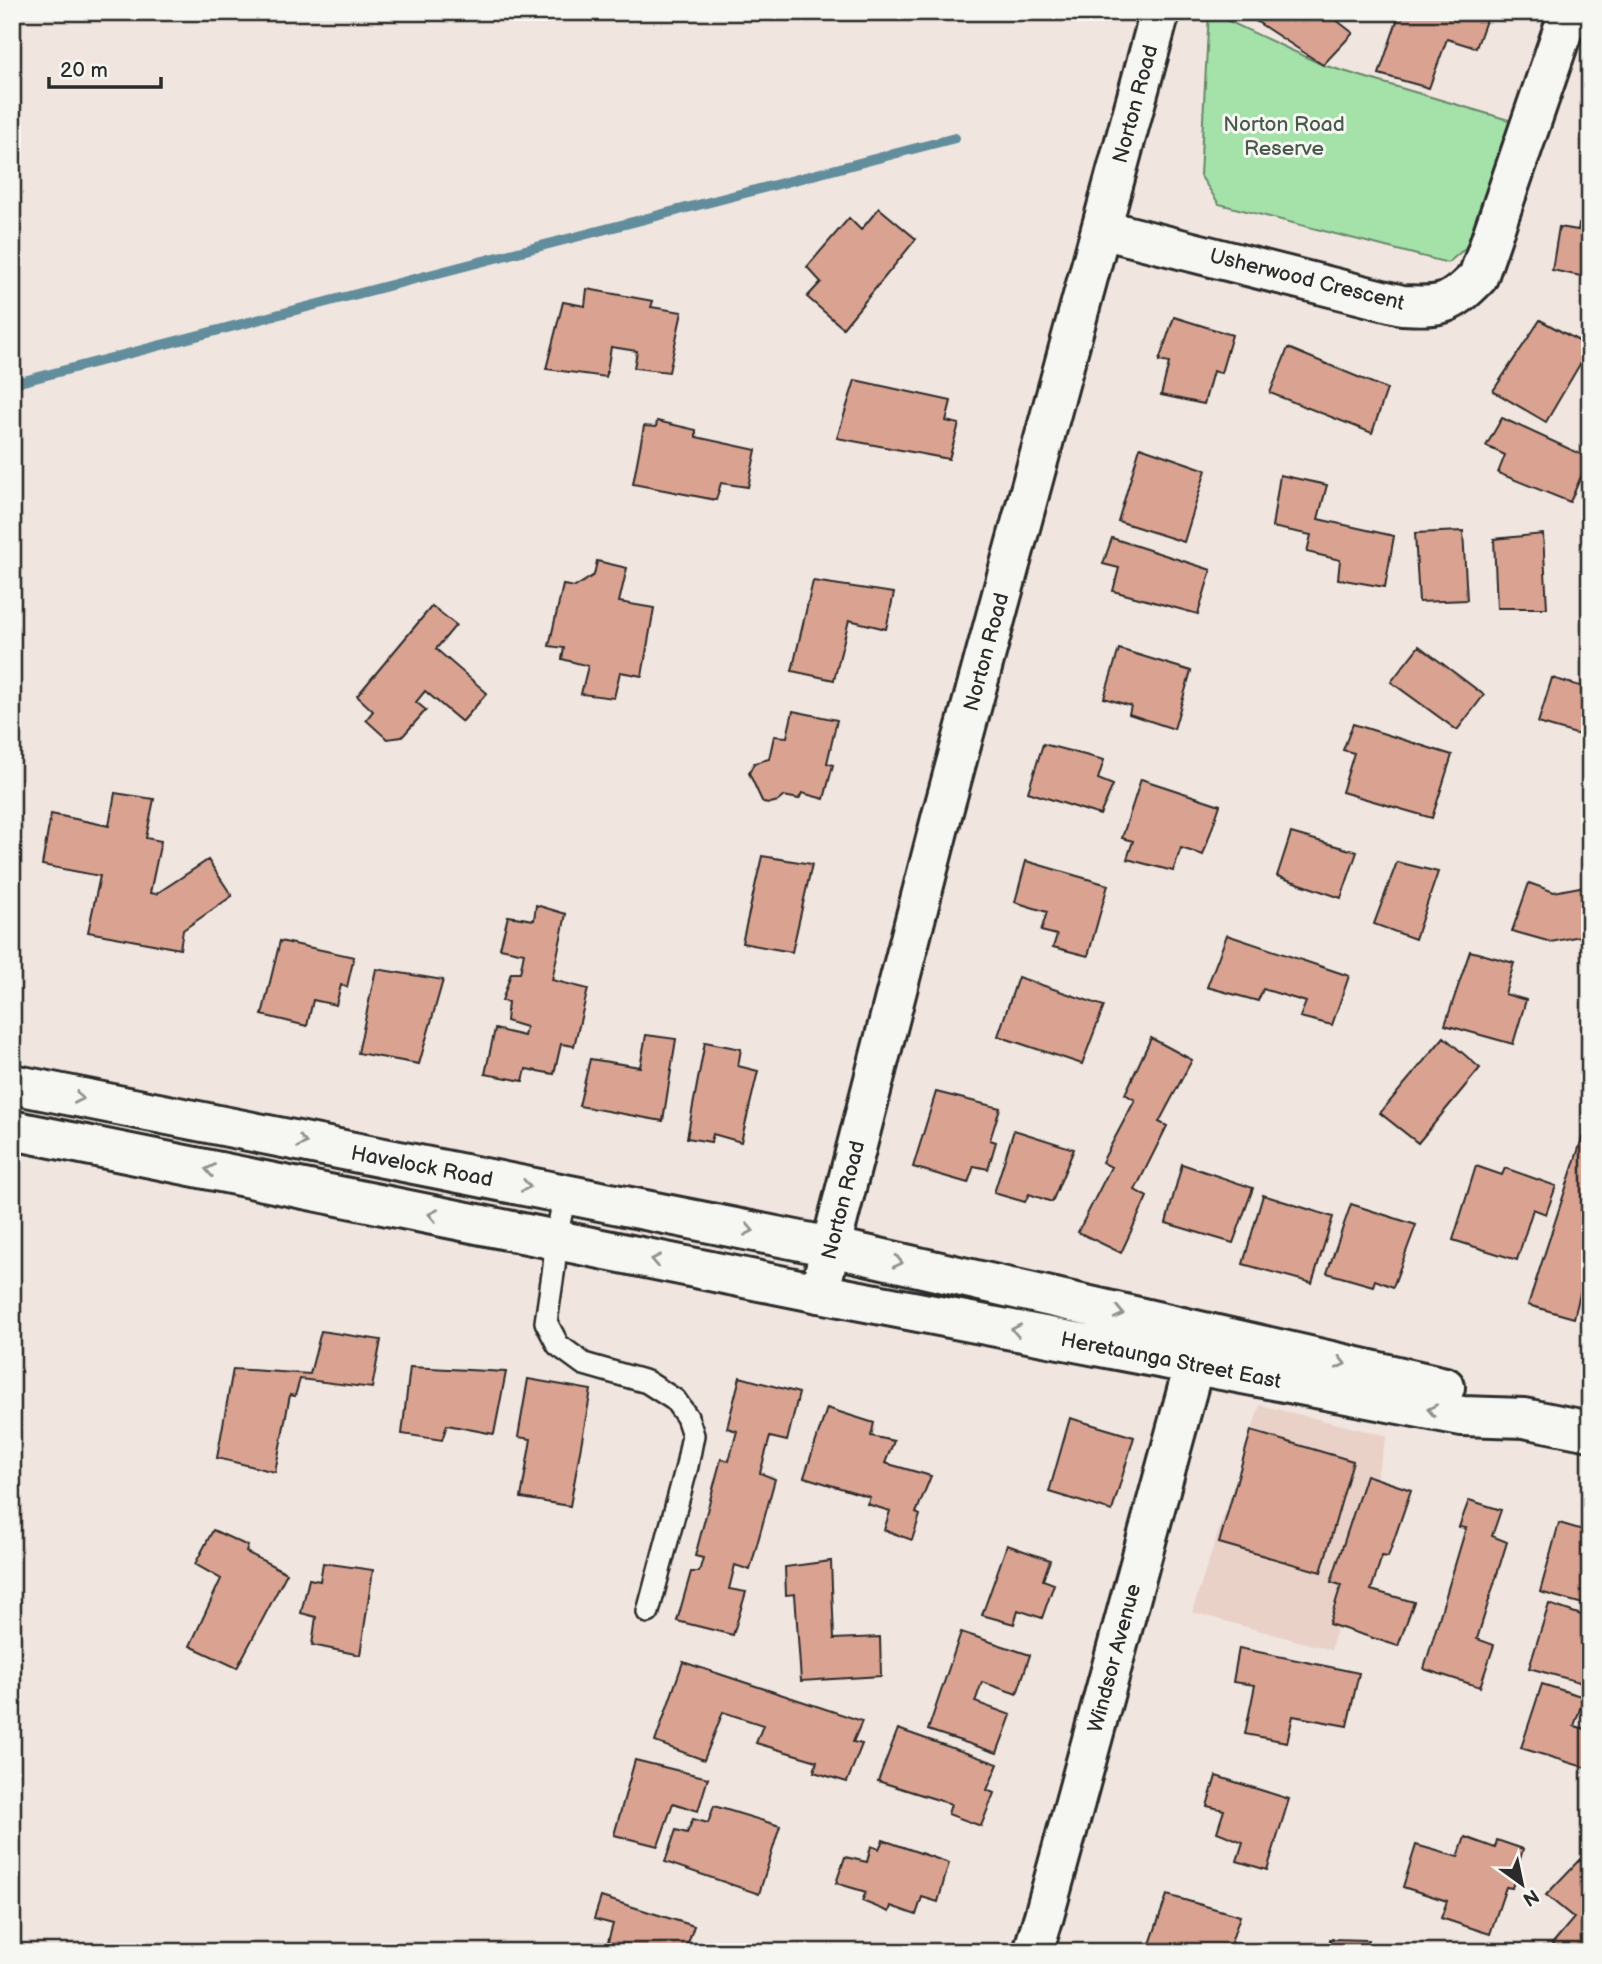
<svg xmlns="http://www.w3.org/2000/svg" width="1602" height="1964" viewBox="0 0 1602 1964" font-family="'Balsamiq Sans',sans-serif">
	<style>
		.built { fill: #e9d1c8 }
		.green { fill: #a4e2aa; stroke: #68866a; stroke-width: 2 }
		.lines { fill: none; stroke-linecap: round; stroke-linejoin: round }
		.stream { stroke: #628d9c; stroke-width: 10 }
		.building { fill: #daa391; stroke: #2b2b2b; stroke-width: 2 }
		.service-casing { stroke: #2b2b2b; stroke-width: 26 }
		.minor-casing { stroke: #2b2b2b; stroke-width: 44 }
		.secondary-casing { stroke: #2b2b2b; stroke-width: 44 }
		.service { stroke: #f6f6f2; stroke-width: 21 }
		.minor { stroke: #f6f6f2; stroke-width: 38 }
		.secondary { stroke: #f6f6f2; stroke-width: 38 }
		.oneway { stroke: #90908e }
		.labels { text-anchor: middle; stroke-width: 6; stroke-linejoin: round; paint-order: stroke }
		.street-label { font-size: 21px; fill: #2b2b2b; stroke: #f6f6f2 }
		.park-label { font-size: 21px; fill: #49594b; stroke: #f6f6f2 }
	</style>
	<rect width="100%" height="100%" fill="#f0e5df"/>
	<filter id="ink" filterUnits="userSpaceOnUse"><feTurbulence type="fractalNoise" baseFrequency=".0143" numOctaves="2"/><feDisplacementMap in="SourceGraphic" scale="14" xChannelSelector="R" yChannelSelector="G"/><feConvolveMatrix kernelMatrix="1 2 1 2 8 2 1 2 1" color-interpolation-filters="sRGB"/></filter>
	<g filter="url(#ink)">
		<!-- built -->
		<path class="built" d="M1260 1405 1387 1436 1331 1650 1192 1612Z"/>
		<!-- green -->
		<path class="green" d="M1209 12 1323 65 1512 121 1470 244 1448 263 1219 204 1200 175Z"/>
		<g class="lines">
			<!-- stream -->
			<path class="stream" d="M12 384 955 138"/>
		</g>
		<!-- building -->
		<path class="building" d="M1242 12H1326L1353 33 1323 65Z
			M1400 12H1489L1476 48 1447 39 1429 88 1379 74Z
			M879 208 916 239 843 328 807 297 821 282 807 267 849 218 861 230Z
			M1579 224 1590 227V278L1552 270 1559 227 1578 230Z
			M587 289 653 301 651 307 682 312 669 372 634 368 637 351 611 347 606 377 546 369 563 302 585 306Z
			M1174 317 1232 335 1221 373 1213 371 1204 404 1161 395 1169 363 1159 361Z
			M1540 320 1590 347 1546 422 1493 391Z
			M1288 348 1387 389 1372 433 1270 393Z
			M855 380 951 401 946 421 959 424 949 459 837 438Z
			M1502 418 1589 458 1570 502 1498 473 1505 455 1486 446Z
			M657 421 696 430V437L756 450 748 487 721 483 716 500 633 484 644 426 656 427Z
			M1140 447 1206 470 1184 542 1118 521Z
			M1280 475 1327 485 1318 519 1394 536 1385 587 1338 579 1340 560 1307 552 1311 535 1272 527Z
			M1463 531 1467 600 1419 602 1415 533Z
			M1543 534 1547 608H1497L1494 539Z
			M1112 538 1211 570 1198 614 1113 591 1119 568 1103 564Z
			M597 561 627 568 619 602 654 608 642 676 620 672 614 698 581 694 588 666 562 659 564 648 549 646 563 585 575 587 594 575Z
			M813 581 894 593 886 629 849 620 834 680 792 671Z
			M432 606 456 625 436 649 487 693 462 722 425 691 416 702 426 710 402 737 387 739 366 720 373 711 357 696Z
			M1419 646 1484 695 1457 730 1391 682Z
			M1119 649 1191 671 1174 729 1129 714 1131 706 1104 698Z
			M1552 678 1587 688 1590 682V738L1538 723Z
			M793 711 837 720 827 763 833 765 824 799 802 793 799 799 784 796 778 801 767 804 762 801 749 773 754 763 769 759 774 736 787 737Z
			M1353 724 1452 755 1432 818 1342 792 1354 753 1343 750Z
			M1043 744 1104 760 1098 779 1113 785 1100 815 1028 792Z
			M1141 779 1220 805 1203 855 1181 848 1173 871 1127 859 1133 841 1122 838Z
			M115 793 154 799 146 838 161 841 150 893 156 894 208 860 232 896 183 930 180 949 88 932 100 876 42 865 51 814 109 826Z
			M1291 833 1357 852 1341 898 1277 876Z
			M762 856 812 864 792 952 742 943Z
			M1026 861 1108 885 1088 956 1053 947 1057 935 1041 931 1047 912 1015 902Z
			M1397 862 1438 872 1415 939 1374 924Z
			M1529 883 1554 892 1590 885V934L1551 942 1512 931Z
			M536 905 566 914 552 980 588 989 574 1046 561 1044 554 1074 526 1069 523 1081 485 1074 495 1029 524 1036 526 1027 506 1021 508 1002 502 1001 511 973H520L524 953 500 948 508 916 534 920Z
			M1227 935 1349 976 1332 1025 1300 1017 1306 1002 1263 989 1258 1001 1207 987Z
			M280 941 354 957 347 987 341 985 336 1005 313 1000 307 1026 262 1015Z
			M1470 951 1514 963 1505 994 1526 1000 1513 1044 1445 1025Z
			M376 969 443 980 419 1064 358 1053Z
			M1018 977 1104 1006 1082 1064 998 1036Z
			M646 1035 676 1039 663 1121 579 1106 590 1059 640 1067Z
			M1444 1037 1480 1068 1418 1143 1380 1113Z
			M1151 1038 1192 1060 1159 1122 1167 1126 1135 1190 1147 1197 1121 1253 1078 1232 1111 1167 1102 1162 1135 1100 1125 1094Z
			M705 1042 741 1049 738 1066 758 1071 741 1142 713 1134 711 1142 687 1138Z
			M936 1092 1000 1108 990 1140 996 1142 988 1169 974 1166 968 1183 913 1167Z
			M1587 1123H1590V1239L1584 1255 1590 1257V1289L1582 1286 1574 1318 1528 1305Z
			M1014 1130 1074 1149 1052 1202 1029 1194 1025 1202 994 1193Z
			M1182 1164 1253 1188 1233 1243 1166 1223Z
			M1476 1166 1502 1175 1505 1168 1556 1186 1546 1214 1533 1209 1517 1260 1453 1240Z
			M1263 1195 1333 1217 1312 1283 1243 1264Z
			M1351 1204 1416 1225 1393 1287 1375 1280 1373 1286 1327 1273Z
			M321 1331 381 1340 372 1388 300 1379 295 1396 290 1395 275 1472 217 1458 233 1369 310 1374Z
			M410 1367 506 1372 494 1434 447 1425 442 1440 402 1434Z
			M740 1377 799 1393 787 1441 770 1437 760 1473 775 1479 750 1570 735 1565 729 1589 746 1592 733 1635 677 1621 691 1572H699L703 1558 695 1556 721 1459 729 1461 737 1431 727 1428Z
			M528 1379 591 1390 570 1506 521 1498 531 1439 518 1437Z
			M827 1408 874 1423 871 1436 894 1441 885 1463 931 1476 916 1513 920 1515 912 1540 884 1530 890 1511 867 1504 870 1497 804 1477Z
			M1070 1418 1134 1437 1112 1511 1049 1492Z
			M1251 1431 1353 1461 1321 1572 1219 1543Z
			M1366 1475 1411 1490 1388 1557 1382 1556 1371 1590 1414 1602 1398 1646 1329 1624 1341 1585 1331 1582Z
			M1469 1500 1501 1510 1492 1536 1507 1542 1477 1639 1494 1645 1480 1687 1424 1669 1466 1528 1459 1527Z
			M1559 1523 1590 1532V1606L1540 1592Z
			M213 1530 248 1546 246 1552 287 1573 237 1668 190 1646 221 1579 195 1564Z
			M1007 1545 1050 1560 1043 1580 1054 1584 1042 1618 1018 1610 1014 1624 982 1615Z
			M831 1561 834 1639 880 1637 881 1676 801 1681 795 1594 786 1595 785 1567Z
			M323 1563 373 1570 360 1655 312 1645 316 1617 301 1613 309 1579 320 1581Z
			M1549 1604 1590 1618 1583 1646 1590 1648V1685L1529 1668Z
			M961 1632 1030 1655 1017 1694 982 1682 975 1702 1011 1715 997 1753 928 1730Z
			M1239 1648 1359 1673 1347 1726 1293 1716 1287 1742 1245 1734 1255 1685 1233 1682Z
			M683 1662 862 1721 853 1742 862 1744 847 1782 814 1772 817 1761 756 1743 763 1725 723 1712 704 1760 655 1742Z
			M1542 1684 1584 1697 1574 1726 1590 1730V1769L1521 1748Z
			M898 1729 998 1764 987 1790 994 1793 981 1826 948 1814 951 1804 878 1781Z
			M635 1760 708 1778 698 1811 673 1803 658 1846 614 1835Z
			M1216 1776 1289 1799 1267 1870 1237 1861 1243 1842 1217 1832 1224 1810 1207 1806Z
			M714 1806 780 1826 759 1894 665 1862 676 1830 687 1833 693 1819 708 1823Z
			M1465 1837 1495 1848 1497 1840 1523 1849 1512 1888 1506 1887 1490 1934 1441 1918 1447 1901 1403 1887 1416 1845 1458 1857Z
			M883 1840 949 1863 938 1902 922 1897 916 1915 891 1906 889 1912 862 1901 866 1892 836 1883 845 1857 867 1862 871 1846 879 1849Z
			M1580 1859 1590 1867V1952H1561L1552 1944 1574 1918 1546 1895Z
			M1167 1895 1240 1916 1231 1943 1241 1945 1238 1952H1160L1162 1946 1150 1944Z
			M601 1897 694 1926 685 1952H605L613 1924 594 1919Z
			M1330 1939 1368 1940 1367 1952H1371H1330Z"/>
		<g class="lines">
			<!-- service casing -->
			<g class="service-casing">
				<path id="service" d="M565 1194 556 1239 554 1267 546 1322 558 1345 584 1364 647 1382 675 1400 687 1417 693 1435 687 1466 648 1612"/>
			</g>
			<!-- minor casing -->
			<g class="minor-casing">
				<path id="minor" d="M1101 229 1402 305C1441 307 1450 306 1478 277L1569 12
					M819 1293 942 815 1160 12"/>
			</g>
			<!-- secondary casing -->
			<g class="secondary-casing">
				<path id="secondary" d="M12 1084 831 1247 1445 1387
					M12 1130 819 1293 1462 1416 1524 1418 1590 1431
					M1033 1952 1044 1916 1194 1365"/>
			</g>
			<!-- service -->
			<use href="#service" class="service"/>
			<!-- minor -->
			<use href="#minor" class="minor"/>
			<!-- secondary -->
			<use href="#secondary" class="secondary"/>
		</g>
		<!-- one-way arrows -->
		<defs><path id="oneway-chevron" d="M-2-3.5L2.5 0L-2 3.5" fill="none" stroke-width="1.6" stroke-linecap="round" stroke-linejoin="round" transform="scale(1.75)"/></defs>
		<g class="oneway">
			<use href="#oneway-chevron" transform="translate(79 1098) rotate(11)"/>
			<use href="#oneway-chevron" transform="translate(302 1142) rotate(11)"/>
			<use href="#oneway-chevron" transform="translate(210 1170) rotate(-169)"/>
			<use href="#oneway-chevron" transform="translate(526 1186) rotate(11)"/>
			<use href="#oneway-chevron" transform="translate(433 1215) rotate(-169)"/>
			<use href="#oneway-chevron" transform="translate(749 1230) rotate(11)"/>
			<use href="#oneway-chevron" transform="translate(656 1260) rotate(-169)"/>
			<use href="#oneway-chevron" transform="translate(898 1262) rotate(13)"/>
			<use href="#oneway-chevron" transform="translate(1119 1313) rotate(13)"/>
			<use href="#oneway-chevron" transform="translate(1016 1330) rotate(-169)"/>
			<use href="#oneway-chevron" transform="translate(1341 1363) rotate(13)"/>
			<use href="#oneway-chevron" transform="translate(1432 1410) rotate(-169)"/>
		</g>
	</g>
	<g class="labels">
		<!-- street labels -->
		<g class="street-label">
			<text transform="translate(1135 104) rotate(-75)" y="7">Norton Road</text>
			<text transform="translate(1307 279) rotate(14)" y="7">Usherwood Crescent</text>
			<text transform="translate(986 652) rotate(-75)" y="7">Norton Road</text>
			<text transform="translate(422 1166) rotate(11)" y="7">Havelock Road</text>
			<text transform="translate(843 1200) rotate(-76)" y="7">Norton Road</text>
			<text transform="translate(1171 1360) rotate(11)" y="7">Heretaunga Street East</text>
			<text transform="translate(1114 1658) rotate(-75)" y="7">Windsor Avenue</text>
		</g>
		<!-- park labels -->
		<g class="park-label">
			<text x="1284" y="131">Norton Road<tspan x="1284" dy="24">Reserve</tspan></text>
		</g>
	</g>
	<!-- margin -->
	<rect width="1602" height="1964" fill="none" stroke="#f6f6f2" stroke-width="42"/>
	<rect x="21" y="21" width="1560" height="1922" fill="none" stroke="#2b2b2b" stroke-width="2.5" filter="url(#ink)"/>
	<!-- north arrow -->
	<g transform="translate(1522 1884) rotate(147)" stroke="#f6f6f2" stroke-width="5" paint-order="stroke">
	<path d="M0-5L12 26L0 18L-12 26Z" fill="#2b2b2b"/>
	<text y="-10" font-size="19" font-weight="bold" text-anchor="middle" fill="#2b2b2b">N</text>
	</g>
	<!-- scale -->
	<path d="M49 77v10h112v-10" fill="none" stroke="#2b2b2b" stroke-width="3.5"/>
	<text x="60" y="77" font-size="21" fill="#2b2b2b" stroke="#f6f6f2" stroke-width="5" paint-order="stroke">20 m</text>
</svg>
